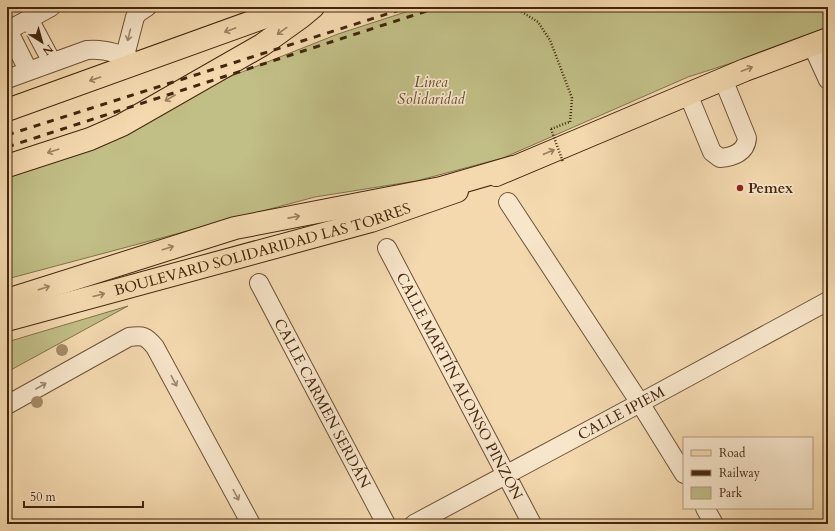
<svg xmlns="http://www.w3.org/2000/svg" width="835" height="531" viewBox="0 0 835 531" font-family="Cardo,serif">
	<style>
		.green { fill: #c1be86; stroke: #82724a }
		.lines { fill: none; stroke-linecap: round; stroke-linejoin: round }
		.minor-casing { stroke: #6e5336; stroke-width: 20 }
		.major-casing { stroke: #42260d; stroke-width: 24 }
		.highway-casing { stroke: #42260d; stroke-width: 24 }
		.path { stroke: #42260d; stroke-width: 2.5; stroke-dasharray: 1 2; stroke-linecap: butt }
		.minor { stroke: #f8e6cb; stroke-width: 18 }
		.major { stroke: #f4d9af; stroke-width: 22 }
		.highway { stroke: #f4d9af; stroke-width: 22 }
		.rail { stroke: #42260d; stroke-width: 3; stroke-dasharray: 7 7; stroke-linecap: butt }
		.path-bridge { stroke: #42260d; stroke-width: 2.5; stroke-dasharray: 1 2; stroke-linecap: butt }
		.tree { fill: #a48b66 }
		.oneway { stroke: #9b805e }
		.oneway2 { stroke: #9d866c }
		.poi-dot { fill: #8f2418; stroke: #f8e6cb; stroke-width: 1.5 }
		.labels { text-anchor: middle; stroke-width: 3.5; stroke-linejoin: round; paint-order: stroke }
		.park-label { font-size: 15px; font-style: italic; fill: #624c2b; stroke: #f8e6cb }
		.poi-label { font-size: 15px; font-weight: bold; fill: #42260d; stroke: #f8e6cb; text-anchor: start }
		.street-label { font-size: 15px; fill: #42260d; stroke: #f8e6cb }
	</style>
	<rect width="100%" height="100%" fill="#f4d9af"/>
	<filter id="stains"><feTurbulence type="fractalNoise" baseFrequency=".005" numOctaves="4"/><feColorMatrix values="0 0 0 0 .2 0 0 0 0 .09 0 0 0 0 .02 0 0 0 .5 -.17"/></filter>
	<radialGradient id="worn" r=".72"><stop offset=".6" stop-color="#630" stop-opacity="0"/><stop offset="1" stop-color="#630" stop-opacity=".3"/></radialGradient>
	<!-- green -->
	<path class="green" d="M421 7H828V32L688 77 503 158 416 181 315 197 7 279V165L338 34Z
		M128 306 7 372V342Z"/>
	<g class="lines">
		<!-- minor casing -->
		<g class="minor-casing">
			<g id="minor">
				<path d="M29 19 52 62"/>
				<path d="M8 30 28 70"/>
				<path d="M7 31 51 7"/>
				<path d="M812 45 828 80"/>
				<path d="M122 67 135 17 138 13 147 7"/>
				<path d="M7 79 87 50C106 48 122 54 138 63"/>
				<path d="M688 94 712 152 720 158C732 157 746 153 747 138L723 79"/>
				<path d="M508 202 640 403 684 474"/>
				<path id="s1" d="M387 248 532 524"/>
				<path id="s2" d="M259 283 386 524"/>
				<path d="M7 405 129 337C143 335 146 336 155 347L251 524"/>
				<path d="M705 508 714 524"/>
				<path id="s3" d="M414 524 640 403 828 301"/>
			</g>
		</g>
		<!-- major casing -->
		<g class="major-casing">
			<g id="major">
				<path d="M7 110 293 7"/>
				<path d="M496 175 745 70 828 39"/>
				<path id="s4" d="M7 320 371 221 457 191"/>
			</g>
		</g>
		<!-- highway casing -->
		<g class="highway-casing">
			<path id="highway" d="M7 166 90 139 122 125 262 45 301 17 313 7
				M7 300 235 228 441 188 513 167"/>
		</g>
		<!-- path -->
		<path class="path" d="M514 7 538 22 550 40 572 98 570 123
			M551 129 569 122"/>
		<!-- minor -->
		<use href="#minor" class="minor"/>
		<!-- major -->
		<use href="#major" class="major"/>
		<!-- highway -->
		<use href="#highway" class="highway"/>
		<!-- rail -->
		<path class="rail" d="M7 135 409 7
			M7 147 439 7"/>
		<!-- path-bridge -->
		<path class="path-bridge" d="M551 129 563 162"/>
	</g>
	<!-- trees -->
	<g class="tree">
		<circle cx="62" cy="350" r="6"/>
		<circle cx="37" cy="402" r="6"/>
	</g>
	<!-- one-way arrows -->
	<defs><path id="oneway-shaft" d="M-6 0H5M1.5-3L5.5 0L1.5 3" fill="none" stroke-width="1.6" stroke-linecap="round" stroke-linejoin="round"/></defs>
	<g class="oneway">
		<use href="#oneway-shaft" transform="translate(230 30) rotate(160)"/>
		<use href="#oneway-shaft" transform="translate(282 31) rotate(144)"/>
		<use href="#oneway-shaft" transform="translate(747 69) rotate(-21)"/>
		<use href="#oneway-shaft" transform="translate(95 79) rotate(161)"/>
		<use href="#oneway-shaft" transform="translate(170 98) rotate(150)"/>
		<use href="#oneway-shaft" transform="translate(53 151) rotate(162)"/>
		<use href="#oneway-shaft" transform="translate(549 152) rotate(-23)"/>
		<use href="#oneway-shaft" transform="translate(294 217) rotate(-11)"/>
		<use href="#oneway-shaft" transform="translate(168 248) rotate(-18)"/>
		<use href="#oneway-shaft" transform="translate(44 288) rotate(-18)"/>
		<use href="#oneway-shaft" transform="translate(99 295) rotate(-15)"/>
	</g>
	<g class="oneway2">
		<use href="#oneway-shaft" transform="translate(129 35) rotate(104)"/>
		<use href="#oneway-shaft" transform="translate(174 381) rotate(62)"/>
		<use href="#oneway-shaft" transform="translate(41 386) rotate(-30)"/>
		<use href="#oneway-shaft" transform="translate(236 495) rotate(62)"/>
	</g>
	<!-- markers -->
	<circle class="poi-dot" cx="740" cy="188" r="4"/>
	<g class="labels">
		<!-- park labels -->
		<g class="park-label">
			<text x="431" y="87">Linea<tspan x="431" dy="17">Solidaridad</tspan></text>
		</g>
		<!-- poi labels -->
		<g class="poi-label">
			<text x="748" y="193">Pemex</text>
		</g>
		<!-- street labels -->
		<g class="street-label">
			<text dy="5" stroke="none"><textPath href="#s4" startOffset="265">BOULEVARD SOLIDARIDAD LAS TORRES</textPath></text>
			<text dy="5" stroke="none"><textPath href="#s1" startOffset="156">CALLE MARTÍN ALONSO PINZÓN</textPath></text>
			<text dy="5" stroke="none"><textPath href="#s2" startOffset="136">CALLE CARMEN SERDÁN</textPath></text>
			<text dy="5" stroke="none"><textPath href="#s3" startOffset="235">CALLE IPIEM</textPath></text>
		</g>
	</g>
	<!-- margin -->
	<rect width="835" height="531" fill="none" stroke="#f4d9af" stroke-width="24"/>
	<rect x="8" y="8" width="819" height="515" fill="none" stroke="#42260d" stroke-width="2"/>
	<rect x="12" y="12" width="811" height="507" fill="none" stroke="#42260d"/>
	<!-- legend -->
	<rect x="683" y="437" width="130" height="72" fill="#f8e6cb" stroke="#af997f"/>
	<rect x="691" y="450" width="20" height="6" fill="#f4d9af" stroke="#af997f"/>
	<text x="719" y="457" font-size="12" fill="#42260d">Road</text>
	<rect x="691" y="470" width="20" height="6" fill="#42260d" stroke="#af997f"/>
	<text x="719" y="477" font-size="12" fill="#42260d">Railway</text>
	<rect x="691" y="487" width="20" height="12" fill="#c1be86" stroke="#af997f"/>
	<text x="719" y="497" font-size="12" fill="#42260d">Park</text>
	<!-- north arrow -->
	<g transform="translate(42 42) rotate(143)" stroke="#f8e6cb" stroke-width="3" paint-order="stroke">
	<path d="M0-3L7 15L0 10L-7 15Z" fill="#42260d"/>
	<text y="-6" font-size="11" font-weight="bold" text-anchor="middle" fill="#42260d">N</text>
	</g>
	<!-- scale -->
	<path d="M24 501v6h119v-6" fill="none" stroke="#42260d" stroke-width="2"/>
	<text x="30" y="501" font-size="12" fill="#42260d" stroke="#f8e6cb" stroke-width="3" paint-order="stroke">50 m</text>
	<rect width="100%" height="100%" filter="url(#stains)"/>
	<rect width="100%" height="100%" fill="url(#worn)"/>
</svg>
